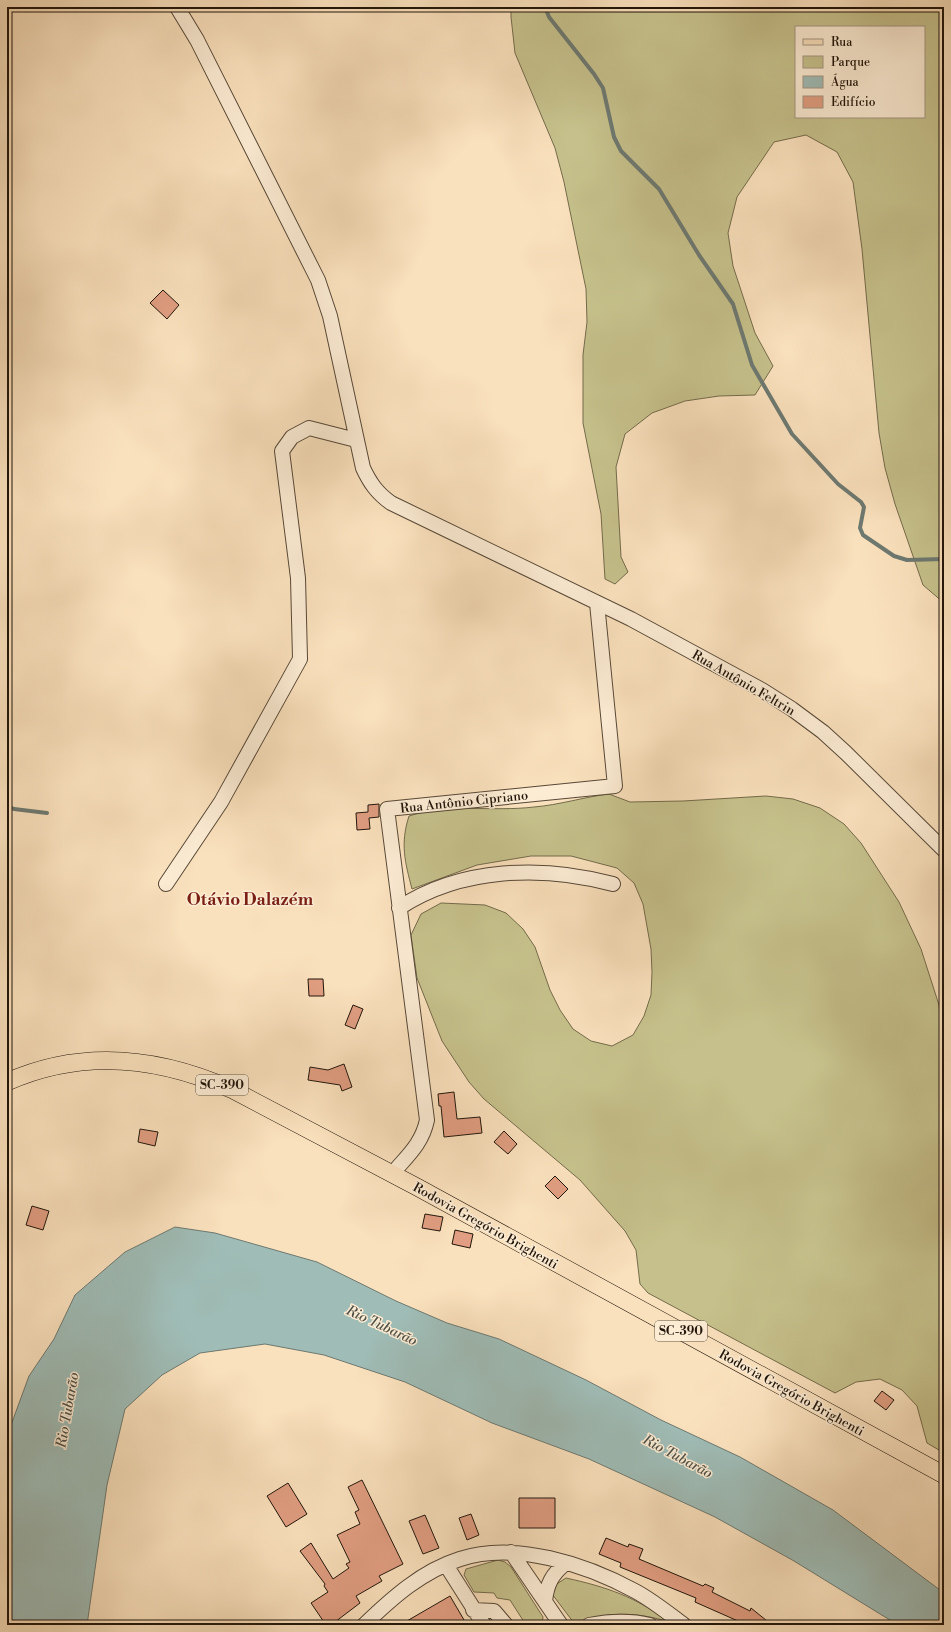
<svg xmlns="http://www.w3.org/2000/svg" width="951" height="1632" viewBox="0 0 951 1632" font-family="'Libre Bodoni',serif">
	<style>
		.green { fill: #c6c18c; stroke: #746b4b; fill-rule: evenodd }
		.water { fill: #9fbcb6; stroke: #6d7971 }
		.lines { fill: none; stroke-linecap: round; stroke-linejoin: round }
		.stream { stroke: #6d7971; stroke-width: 4 }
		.building { fill: #e19e82; stroke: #21150a }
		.minor-casing { stroke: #574837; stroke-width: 16 }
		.major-casing { stroke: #21150a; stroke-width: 18 }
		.minor { stroke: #fcecd4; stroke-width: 14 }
		.major { stroke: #fae1bd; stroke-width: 17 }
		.labels { text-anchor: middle; stroke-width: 3; stroke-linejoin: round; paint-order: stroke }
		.shield { fill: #fcecd4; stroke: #635647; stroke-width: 1 }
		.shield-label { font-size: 12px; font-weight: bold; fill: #21150a }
		.street-label { font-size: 13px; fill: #21150a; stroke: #fcecd4 }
		.water-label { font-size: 14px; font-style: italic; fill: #4d4f46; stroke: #fcecd4 }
		.district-label { font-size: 17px; font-weight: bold; fill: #7a1f14; stroke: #fcecd4 }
	</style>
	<rect width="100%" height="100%" fill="#fae1bd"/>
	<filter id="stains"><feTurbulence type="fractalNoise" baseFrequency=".005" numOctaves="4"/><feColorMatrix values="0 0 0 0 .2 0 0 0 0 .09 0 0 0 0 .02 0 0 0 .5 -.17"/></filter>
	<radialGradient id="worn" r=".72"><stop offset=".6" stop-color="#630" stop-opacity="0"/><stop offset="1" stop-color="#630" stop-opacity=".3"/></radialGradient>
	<!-- green -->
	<path class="green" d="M511 7H944V603L923 585 895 504 885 468 879 433 862 249 853 182 837 152 806 135 774 142 737 197 728 233 733 266 755 333 773 366 755 395 719 396 685 401 652 413 625 434 616 467 621 557 628 572 615 584 605 579 601 514 583 423V355L587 322 586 289 564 182 555 148 515 53 511 17ZM796 27H924V117H796Z
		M609 794 630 802 683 801 766 796 793 799 820 808 844 824 861 843 899 902 921 949 939 1005 944 1037V1453L927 1443 917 1406 902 1390 880 1379 856 1382 835 1393 648 1293 640 1284 636 1250 625 1231 580 1180 484 1099 469 1082 442 1041 417 978 411 935 421 914 441 903 485 905 506 913 523 929 535 947 550 990 560 1010 573 1029 591 1041 612 1046 633 1035 644 1016 651 995 652 972 651 949 643 904 634 883 617 868 571 856H531L477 865 412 889C405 862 400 844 409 816 449 803 493 812 534 807 559 805 584 797 609 794Z
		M498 1560 505 1562 511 1567 543 1617 542 1625H526L510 1600 497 1598 494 1593 474 1592 464 1575 466 1569Z
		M566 1578C607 1587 636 1597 669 1622 647 1615 625 1612 601 1616 593 1618 583 1623 574 1623L552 1594 555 1585Z"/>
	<!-- water -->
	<path class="water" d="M175 1227 215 1233 317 1262 396 1301 447 1323 499 1339 586 1380 661 1420 740 1457 833 1510 944 1593V1625H898L794 1561 715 1517 589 1459 492 1423 405 1382 324 1355 265 1344 200 1353 162 1375 125 1409 107 1485 87 1625H7V1436L29 1376 54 1339 75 1295 125 1252Z"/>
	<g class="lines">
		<!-- stream -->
		<path class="stream" d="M545 7 549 17 594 74 603 88 614 137 621 151 659 189 699 255 733 304 752 365 792 434 838 484 861 502 864 507 860 528 863 535 894 556 907 560 944 559
			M7 806 14 809 47 813"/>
	</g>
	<!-- building -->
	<path class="building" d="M163 290 179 305 167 319 150 303Z
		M379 804V817L369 818 370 829 357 830 356 813 368 812V805Z
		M308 979H323L324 996H309Z
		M353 1005 363 1009 355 1029 345 1025Z
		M344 1064 352 1087 342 1091 340 1085 308 1080 310 1067 328 1070Z
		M454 1092 457 1119 480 1117 482 1133 444 1137 441 1106H439L438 1094Z
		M140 1129 158 1132 155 1146 138 1142Z
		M504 1131 517 1144 508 1154 494 1142Z
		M555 1176 568 1189 558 1199 545 1186Z
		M32 1206 49 1211 43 1230 26 1225Z
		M425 1214 443 1217 440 1231 422 1228Z
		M455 1230 473 1234 470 1248 452 1244Z
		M882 1391 894 1400 886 1410 874 1401Z
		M362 1480 403 1564 379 1576 382 1581 356 1596 360 1603 331 1625H326L311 1603 328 1592 324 1586 325 1584 300 1551 311 1543 333 1579 349 1568 346 1564 350 1562 337 1535 360 1524 355 1512 359 1510 348 1487Z
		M288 1483 307 1514 286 1527 267 1496Z
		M519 1498H555V1528H519Z
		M471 1514 479 1535 467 1540 459 1518Z
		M425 1515 439 1548 423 1554 409 1521Z
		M606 1538 628 1547 629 1544 643 1549 639 1559 703 1586 705 1584 714 1588 712 1592 750 1611 751 1608 772 1625H747L695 1602 696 1598 620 1567 621 1563 599 1554Z
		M450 1596 467 1625H400Z"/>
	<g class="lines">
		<!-- minor casing -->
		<g class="minor-casing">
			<path id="minor" d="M177 7 197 40 318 280 330 316 363 468C370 483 377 493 391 503L631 619 762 690 792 709 823 732 846 753 944 850
				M166 884 221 802 300 659 298 578 282 451 292 437 309 428 356 440
				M399 908C461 867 543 865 613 884
				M392 1174C407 1156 422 1144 427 1120L387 809 615 786 597 603
				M511 1552 561 1625
				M446 1565 484 1625
				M545 1601C547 1584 552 1574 566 1563
				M473 1610 494 1611 506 1625
				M364 1625C392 1598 422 1571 460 1559 515 1541 585 1564 635 1591 652 1600 668 1613 684 1625
				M589 1625C610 1621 629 1620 650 1625"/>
		</g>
		<!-- major casing -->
		<g class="major-casing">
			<path id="major" d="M7 1082C83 1048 159 1057 233 1090L417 1187 944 1475"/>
		</g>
		<!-- minor -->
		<use href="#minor" class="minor"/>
		<!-- major -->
		<use href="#major" class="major"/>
	</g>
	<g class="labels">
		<!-- shield labels -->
		<g class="shield">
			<rect x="196" y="1075" width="52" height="20" rx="3"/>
			<rect x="655" y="1321" width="52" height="20" rx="3"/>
		</g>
		<g class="shield-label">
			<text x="222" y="1089">SC-390</text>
			<text x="681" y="1335">SC-390</text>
		</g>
		<!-- street labels -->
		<g class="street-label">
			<text transform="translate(744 682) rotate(30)" y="5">Rua Antônio Feltrin</text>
			<text transform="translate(464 801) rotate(-6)" y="5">Rua Antônio Cipriano</text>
			<text transform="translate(486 1225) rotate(29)" y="5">Rodovia Gregório Brighenti</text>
			<text transform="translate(792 1392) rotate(29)" y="5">Rodovia Gregório Brighenti</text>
		</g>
		<!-- water labels -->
		<g class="water-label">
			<text transform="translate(382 1325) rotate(25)" y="5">Rio Tubarão</text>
			<text transform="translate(67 1410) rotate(-80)" y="5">Rio Tubarão</text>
			<text transform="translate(678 1456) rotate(28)" y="5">Rio Tubarão</text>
		</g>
		<!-- district labels -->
		<g class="district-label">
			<text x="250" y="905">Otávio Dalazém</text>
		</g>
	</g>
	<!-- margin -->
	<rect width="951" height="1632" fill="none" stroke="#fae1bd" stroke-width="24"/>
	<rect x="8" y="8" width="935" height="1616" fill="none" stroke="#21150a" stroke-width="2"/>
	<rect x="12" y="12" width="927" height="1608" fill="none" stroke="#21150a"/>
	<!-- legend -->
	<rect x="795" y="26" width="130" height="92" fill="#fcecd4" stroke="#a49683"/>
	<rect x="803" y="39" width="20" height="6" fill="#fae1bd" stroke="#a49683"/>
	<text x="831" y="46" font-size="12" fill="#21150a">Rua</text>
	<rect x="803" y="56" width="20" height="12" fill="#c6c18c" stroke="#a49683"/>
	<text x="831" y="66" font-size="12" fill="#21150a">Parque</text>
	<rect x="803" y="76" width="20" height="12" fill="#9fbcb6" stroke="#a49683"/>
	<text x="831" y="86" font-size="12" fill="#21150a">Água</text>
	<rect x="803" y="96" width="20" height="12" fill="#e19e82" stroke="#a49683"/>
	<text x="831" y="106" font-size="12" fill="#21150a">Edifício</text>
	<rect width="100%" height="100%" filter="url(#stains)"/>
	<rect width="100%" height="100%" fill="url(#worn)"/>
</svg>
